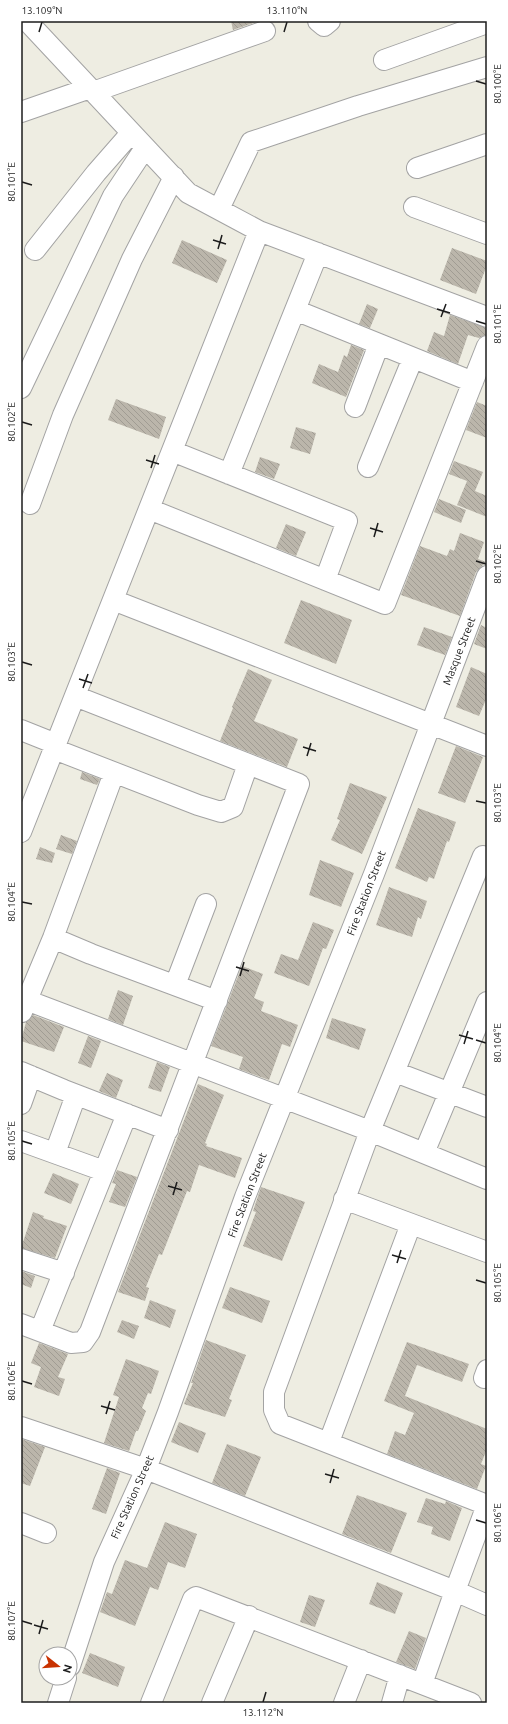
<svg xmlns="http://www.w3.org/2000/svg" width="508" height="1724" viewBox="0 0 508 1724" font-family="Ubuntu,sans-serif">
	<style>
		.building { fill: url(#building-back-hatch) }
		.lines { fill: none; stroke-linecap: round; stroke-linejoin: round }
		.minor-casing { stroke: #a3a3a3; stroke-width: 22 }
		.minor { stroke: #fff; stroke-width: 20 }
		.ticks { fill: none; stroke: #1c1c1c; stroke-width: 1.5 }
		.labels { text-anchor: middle; stroke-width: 3.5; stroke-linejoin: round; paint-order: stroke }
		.street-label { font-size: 11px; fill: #1c1c1c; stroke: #fff }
		.neatline { fill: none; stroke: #1c1c1c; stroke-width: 1.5 }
		.ticks-label { font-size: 10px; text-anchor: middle; fill: #1c1c1c }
	</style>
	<defs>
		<pattern id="building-back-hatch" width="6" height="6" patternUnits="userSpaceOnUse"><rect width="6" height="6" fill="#bbb6ab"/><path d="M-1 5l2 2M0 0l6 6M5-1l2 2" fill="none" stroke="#a09c93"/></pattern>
	</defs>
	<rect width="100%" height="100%" fill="#eeede2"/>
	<!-- building -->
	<path class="building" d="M231 21H259L233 30Z
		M182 240 227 260 217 283 172 263Z
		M452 248 487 261V265L476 294 440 280Z
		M367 304 378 309 370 328 359 324Z
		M450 315 487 328 486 335 479 338 468 335 458 364 427 351 434 332 444 336Z
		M351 345 364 350 346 397 312 383 319 364 338 372 344 355 347 357Z
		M116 399 166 417 159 439 108 420Z
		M477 402 487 406V438L466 430Z
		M296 427 316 433 310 454 290 448Z
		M260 457 280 464 274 479 255 472Z
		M454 461 483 472 475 491 487 496V517L457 505 467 481 449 474Z
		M439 499 466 510 461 523 434 512Z
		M286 524 306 532 296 556 276 548Z
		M460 533 484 542 478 559 486 562 476 572 460 616 401 595 420 546 447 556 450 549 454 551Z
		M301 600 352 620 336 664 284 643Z
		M481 625 487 628V649L474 644Z
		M424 627 452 637 445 655 417 645Z
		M471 667 487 674V697L479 716 456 707Z
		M248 669 272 680 254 721 298 739 287 767 220 741 233 708 232 707Z
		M456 746 483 757 465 803 438 793Z
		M82 772 100 779 97 785 80 779Z
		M350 783 387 797 362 854 331 840 340 820 337 819Z
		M418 808 456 822 449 842 447 841 434 879 429 877 427 882 395 868Z
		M61 835 77 841 72 854 56 849Z
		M40 847 55 853 52 863 36 859Z
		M320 860 354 873 341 907 309 895Z
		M389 887 427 901 421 919 418 917 412 937 376 925Z
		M313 922 334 930 326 949 323 948 309 986 274 973 281 954 298 960Z
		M242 966 263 974 254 998 264 1002 261 1011 298 1025 290 1047 282 1044 269 1080 239 1069 243 1057 211 1046Z
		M118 990 133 996 123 1025 108 1019Z
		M33 1015 64 1027 54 1052 21 1041 26 1022Z
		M332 1018 366 1029 359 1050 326 1038Z
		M88 1036 101 1041 91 1068 78 1063Z
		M157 1062 170 1067 161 1092 148 1088Z
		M107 1073 123 1080 116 1098 99 1091Z
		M198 1084 224 1095 205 1143 207 1144 206 1146 242 1158 235 1178 199 1165 190 1192 187 1191 162 1255 159 1254 146 1287 149 1288 145 1301 118 1292Z
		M117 1170 137 1177 125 1207 109 1202 116 1184 112 1183Z
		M53 1173 79 1184 71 1204 44 1193Z
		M261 1187 305 1202 282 1261 243 1246 256 1212 253 1211Z
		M33 1212 44 1216 43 1218 67 1226 55 1258 21 1248Z
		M21 1271 35 1276 31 1288 21 1284Z
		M230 1287 270 1301 262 1323 222 1308Z
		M150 1300 176 1310 170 1328 144 1318Z
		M122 1320 139 1326 134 1339 117 1332Z
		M206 1340 246 1355 229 1399 232 1400 225 1417 184 1404 193 1383H191Z
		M407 1342 469 1364 462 1382 417 1365 405 1396 487 1429V1449L481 1464 486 1466 477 1489 387 1454 395 1431 405 1435 414 1413 384 1401Z
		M39 1343 68 1354 58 1377 65 1379 59 1396 34 1387 41 1367 31 1363Z
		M126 1359 159 1371 151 1394 148 1393 142 1408 146 1411 138 1431H136L129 1451 104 1443 119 1397 113 1395Z
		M179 1422 206 1433 198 1453 171 1442Z
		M21 1439 45 1447 30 1486 21 1483Z
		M227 1444 261 1457 245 1496 212 1483Z
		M107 1468 120 1473 106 1514 92 1509Z
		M357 1495 407 1513 391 1553 342 1534Z
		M426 1498 445 1504 446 1501 462 1508 450 1541 431 1534 433 1527 417 1522Z
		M165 1522 197 1534 185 1568 168 1562 158 1590 150 1587 135 1626 100 1612 107 1592 112 1594 125 1560 147 1568Z
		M377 1582 403 1593 395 1614 369 1604Z
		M309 1595 325 1600 315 1627 300 1622Z
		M409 1631 426 1638 415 1669 396 1662Z
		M90 1653 125 1667 118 1687 82 1673Z"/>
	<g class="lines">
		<!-- minor casing -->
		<g class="minor-casing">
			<path id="minor" d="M27 21 188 193 259 231 487 317
				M318 21 324 26 330 21
				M384 60 487 23
				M93 92 265 31
				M21 112 90 88
				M417 168 487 144
				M414 207 487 234
				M219 209 251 142 358 106 487 67
				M35 250 96 173 131 133
				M295 310 473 382
				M21 388 113 196 145 148
				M355 407 379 344
				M172 451 347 521 325 580
				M368 467 413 358
				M229 474 318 253
				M30 504 63 415 132 259 174 177
				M149 509 385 604 487 346
				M113 600 487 746
				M21 730 56 744
				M54 749 198 805 221 812 233 807 248 764
				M21 832 259 231
				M53 938 91 954 217 1001
				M175 985 206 904
				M21 998 370 1131 487 1179
				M22 1012 53 938 114 773
				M21 1072 64 1090 168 1130
				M395 1072 487 1107
				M21 1104 31 1076
				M21 1141 104 1171
				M55 1153 76 1095
				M424 1153 487 1002
				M344 1199 487 1252
				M21 1259 64 1273
				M21 1324 71 1343 83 1342 90 1332 299 784 75 696
				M40 1331 127 1114
				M484 1378 487 1370
				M21 1427 146 1469 455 1591 487 1505 280 1424 274 1410V1392L370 1131 483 856 487 858
				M329 1442 411 1224
				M21 1523 46 1533
				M70 1666 104 1562 146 1469 168 1412 245 1197 374 874 487 576
				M58 1703 66 1678
				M151 1703 193 1599 196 1597 422 1684
				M212 1703 249 1616
				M344 1703 361 1660
				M392 1703 400 1675
				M471 1703 422 1684 455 1591 487 1605"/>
		</g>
		<!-- minor -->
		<use href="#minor" class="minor"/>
	</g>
	<!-- ticks -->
	<path class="ticks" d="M39 32 42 22M284 32 287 22M476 81 486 84M22 182 32 185M213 240 226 244M218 249 222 235M437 309 450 313M441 317 446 304M476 321 486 324M22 422 32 425M146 460 159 464M151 468 155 455M370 528 383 532M374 537 378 523M476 561 486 564M22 662 32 665M79 679 92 683M83 688 88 674M303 747 316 751M307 756 311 743M476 801 486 803M22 902 32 904M236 967 249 971M240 976 244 962M459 1035 473 1039M476 1040 486 1043M464 1044 468 1031M22 1141 32 1144M168 1186 182 1190M173 1195 177 1182M392 1255 406 1259M397 1263 401 1250M476 1280 486 1283M22 1381 32 1384M101 1406 115 1410M106 1414 110 1401M325 1474 339 1478M330 1483 334 1469M476 1520 486 1523M22 1621 32 1624M34 1625 48 1629M39 1634 43 1620M263 1702 266 1692"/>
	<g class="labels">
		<!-- street labels -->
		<g class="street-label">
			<text transform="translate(459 651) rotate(-69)" y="4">Masque Street</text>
			<text transform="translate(366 893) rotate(-69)" y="4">Fire Station Street</text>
			<text transform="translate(247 1195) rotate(-69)" y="4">Fire Station Street</text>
			<text transform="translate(132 1497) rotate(-66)" y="4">Fire Station Street</text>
		</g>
	</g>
	<!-- border -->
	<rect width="508" height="1724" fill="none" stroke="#ffffff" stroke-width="44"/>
	<!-- north arrow -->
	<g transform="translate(58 1666) rotate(107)"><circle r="19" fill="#ffffff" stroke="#a4a4a4"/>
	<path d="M0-3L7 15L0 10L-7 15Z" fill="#c93200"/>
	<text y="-6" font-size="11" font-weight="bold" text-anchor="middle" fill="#1c1c1c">N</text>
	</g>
	<rect x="22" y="22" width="464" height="1680" class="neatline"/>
	<g class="ticks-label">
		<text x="42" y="14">13.109°N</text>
		<text x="287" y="14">13.110°N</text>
		<text transform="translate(497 84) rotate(-90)" y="4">80.100°E</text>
		<text transform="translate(11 182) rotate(-90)" y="4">80.101°E</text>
		<text transform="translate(497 324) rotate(-90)" y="4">80.101°E</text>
		<text transform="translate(11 422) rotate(-90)" y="4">80.102°E</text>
		<text transform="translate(497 564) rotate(-90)" y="4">80.102°E</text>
		<text transform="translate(11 662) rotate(-90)" y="4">80.103°E</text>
		<text transform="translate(497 803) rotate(-90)" y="4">80.103°E</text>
		<text transform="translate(11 902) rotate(-90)" y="4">80.104°E</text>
		<text transform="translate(497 1043) rotate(-90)" y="4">80.104°E</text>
		<text transform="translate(11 1141) rotate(-90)" y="4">80.105°E</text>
		<text transform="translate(497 1283) rotate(-90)" y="4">80.105°E</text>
		<text transform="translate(11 1381) rotate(-90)" y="4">80.106°E</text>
		<text transform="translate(497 1523) rotate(-90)" y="4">80.106°E</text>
		<text transform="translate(11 1621) rotate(-90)" y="4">80.107°E</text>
		<text x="263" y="1716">13.112°N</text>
	</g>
</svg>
